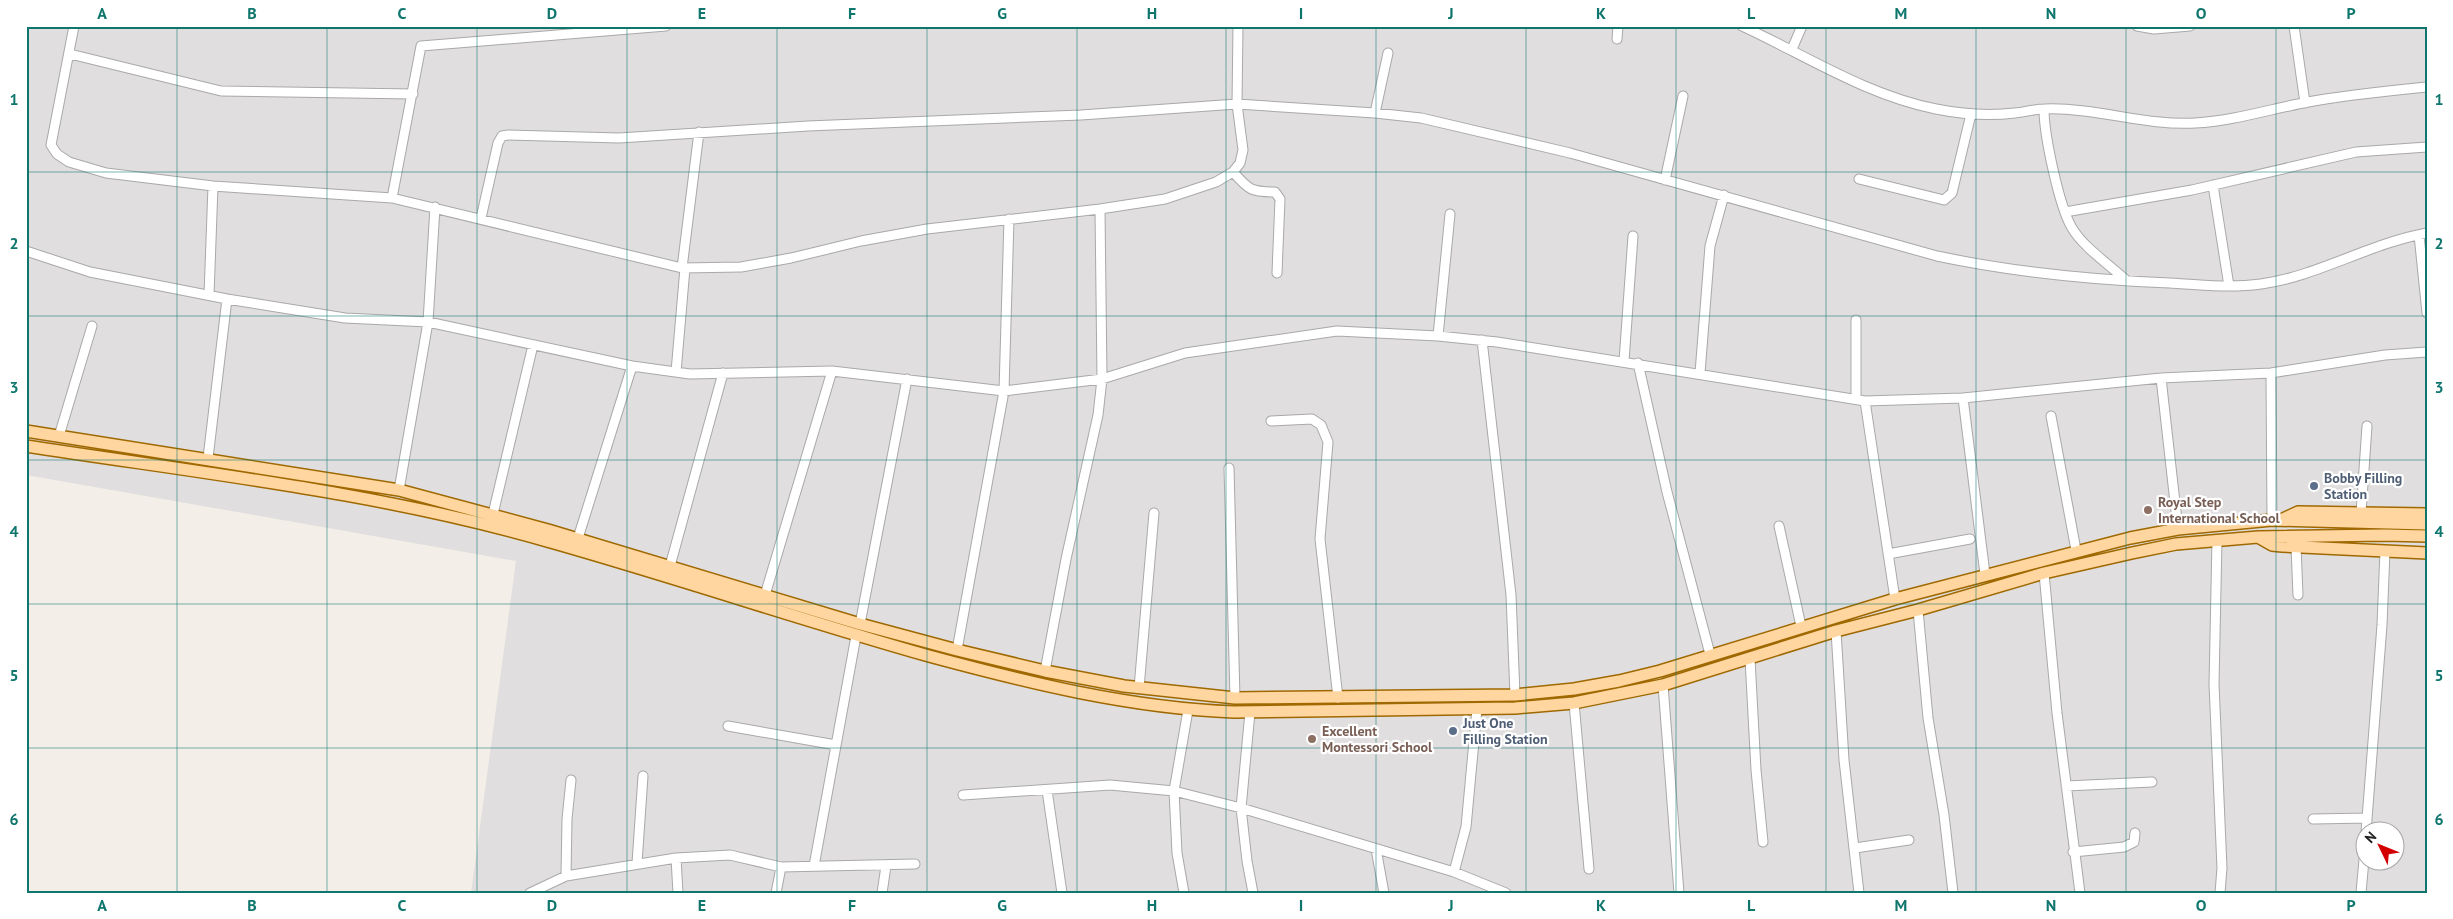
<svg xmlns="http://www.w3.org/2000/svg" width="2453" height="919" viewBox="0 0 2453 919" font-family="'PT Sans',sans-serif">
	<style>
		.residential { fill: #e0dede; fill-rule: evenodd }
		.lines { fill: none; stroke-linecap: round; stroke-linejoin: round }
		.minor-casing { stroke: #a9a9a9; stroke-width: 11 }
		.major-casing { stroke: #9f6900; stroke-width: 14 }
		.minor { stroke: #fff; stroke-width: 9 }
		.major { stroke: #ffd5a0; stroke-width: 11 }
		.grid { fill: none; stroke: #0f766e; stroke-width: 1; stroke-opacity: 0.55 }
		.service-dot { fill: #5c6f8a; stroke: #fff; stroke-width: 2 }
		.education-dot { fill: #8d6e63; stroke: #fff; stroke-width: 2 }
		.labels { text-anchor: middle; stroke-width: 4.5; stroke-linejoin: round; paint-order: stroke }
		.service-label { font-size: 14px; font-weight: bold; fill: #4e5e75; stroke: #fff; text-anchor: start }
		.education-label { font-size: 14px; font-weight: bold; fill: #785e54; stroke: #fff; text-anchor: start }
		.neatline { fill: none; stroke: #0f766e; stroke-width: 2 }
		.grid-label { font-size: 16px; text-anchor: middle; font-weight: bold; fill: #0f766e }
	</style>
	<rect width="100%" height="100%" fill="#f3efe8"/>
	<!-- residential -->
	<path class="residential" d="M26 26H2427V893H471L516 561 26 475ZM2366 832H2396V862H2366Z"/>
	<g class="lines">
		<!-- minor casing -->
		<g class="minor-casing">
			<path id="minor" d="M74 26 51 145 57 154 69 162 106 173 213 186 392 198 682 268 741 267 791 258 861 241 927 229 1100 209 1165 199 1216 182 1233 172 1240 163 1243 150 1237 104 1238 26
				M1742 26C1805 55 1866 95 1936 109 1961 114 1989 116 2015 113 2025 112 2035 109 2045 109 2095 107 2145 126 2195 123 2232 121 2267 110 2303 103 2344 95 2386 91 2427 87
				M2137 26 2154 29 2190 26
				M2294 26 2305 103
				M1617 39 1618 26
				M1792 49 1802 26
				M70 54 221 91 413 94
				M2044 109C2044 135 2059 206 2072 228 2083 247 2111 266 2127 281
				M1375 113 1388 53
				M1233 172C1249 190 1251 192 1275 192L1280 199 1277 273
				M1859 179 1944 200 1952 193 1971 114
				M1665 180 1683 96
				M2213 185 2229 286
				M392 198 421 46 666 26
				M2065 212 2192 190 2356 152 2427 147
				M481 218 498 143 502 136 508 135 619 138 808 126 1081 115 1237 104 1375 113 1421 118 1570 153 1937 256C2013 272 2092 280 2170 283 2200 285 2231 288 2261 284 2315 277 2371 243 2427 233
				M2419 235 2427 313
				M26 251 90 272 227 299 345 318 428 322 632 366 690 374 832 371 1004 391 1102 379 1185 353 1337 331 1438 336 1497 342 1865 401 1963 398 2161 378 2271 373 2385 355 2427 352
				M682 268 699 132
				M209 295 213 186
				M1438 336 1450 214
				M1482 340 1511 595 1515 695
				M1624 361 1633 236
				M1638 363 1667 492 1710 654
				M676 372 685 268
				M1700 373 1710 246 1724 195
				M2271 373 2272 520
				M2161 378 2178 529
				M1963 398 1985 574
				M1856 399V320
				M1865 401 1895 599
				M2051 416 2076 550
				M1271 421 1312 419 1321 425 1328 442 1320 539 1338 698
				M59 436 92 326
				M208 458 227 299
				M1229 468 1235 698
				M399 490 428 322 435 207
				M2361 513 2367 426
				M493 514 533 345
				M1779 526 1801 626
				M578 538 632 366
				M2217 540 2214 684 2222 868 2220 893
				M2296 547 2298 595
				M1888 554 1970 539
				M670 566 723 373
				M2044 573 2057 713 2080 893
				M765 595 832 371
				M1918 610 1928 718 1944 815 1953 893
				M860 624 907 379
				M1836 631 1844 760 1859 893
				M957 650 1004 391 1009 219
				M1750 659 1756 770 1763 842
				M1045 671 1066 559 1098 415 1102 379 1100 209
				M1663 685 1679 893
				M1139 688 1154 513
				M1574 703 1589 869
				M1188 710 1174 791 1241 808 1454 872 1506 893
				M1250 712 1241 808 1247 861 1253 893
				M728 726 836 745
				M2066 786 2152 782
				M1047 790 1062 893
				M963 795 1110 785 1174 791 1177 853 1184 893
				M2313 819 2367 818
				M2366 832 2382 625 2385 551
				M1855 848 1909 840
				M1376 849 1384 893
				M2073 852 2124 847 2134 842 2135 833
				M676 858 678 893
				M637 863 643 776
				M814 866 856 636
				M1454 872 1466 827 1477 709
				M566 876 567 819 571 780
				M530 893 566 876 676 858 730 855 781 867 915 864
				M776 893 781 867
				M882 893 886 866
				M2361 893 2366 837"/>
		</g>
		<!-- major casing -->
		<g class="major-casing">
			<path id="major" d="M26 431 399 490 548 530 860 624 957 650 1045 671 1124 686 1235 698 1515 695 1574 689 1619 681 1660 671 1895 599 2130 538 2178 529 2272 520 2427 524
				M26 446C200 473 378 492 547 541 675 577 801 620 929 656 1029 683 1130 708 1234 712L1515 708 1574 703 1663 685 1836 631 1918 610 2044 573 2132 553 2176 544 2258 537 2384 535 2427 536
				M2283 519 2298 512 2427 514
				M2258 537 2272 545 2282 546 2427 553"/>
		</g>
		<!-- minor -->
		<use href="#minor" class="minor"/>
		<!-- major -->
		<use href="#major" class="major"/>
	</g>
	<!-- grid -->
	<path class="grid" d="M177 26V893M327 26V893M477 26V893M627 26V893M777 26V893M927 26V893M1077 26V893M1226 26V893M1376 26V893M1526 26V893M1676 26V893M1826 26V893M1976 26V893M2126 26V893M2276 26V893M26 172H2427M26 316H2427M26 460H2427M26 604H2427M26 748H2427"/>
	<!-- markers -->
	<g class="service-dot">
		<circle cx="2314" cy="486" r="5"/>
		<circle cx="1453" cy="731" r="5"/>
	</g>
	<g class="education-dot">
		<circle cx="2148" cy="510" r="5"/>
		<circle cx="1312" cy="739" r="5"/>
	</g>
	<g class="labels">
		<!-- service labels -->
		<g class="service-label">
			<text x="2324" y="483">Bobby Filling<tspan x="2324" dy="16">Station</tspan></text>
			<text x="1463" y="728">Just One<tspan x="1463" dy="16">Filling Station</tspan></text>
		</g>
		<!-- education labels -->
		<g class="education-label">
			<text x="2158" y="507">Royal Step<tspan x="2158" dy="16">International School</tspan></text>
			<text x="1322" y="736">Excellent<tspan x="1322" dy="16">Montessori School</tspan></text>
		</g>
	</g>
	<!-- border -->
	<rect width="2453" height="919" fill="none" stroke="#ffffff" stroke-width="55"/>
	<!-- north arrow -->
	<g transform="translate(2380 846) rotate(313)"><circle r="24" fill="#ffffff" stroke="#a7a7a7"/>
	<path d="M0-4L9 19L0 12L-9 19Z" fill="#d30002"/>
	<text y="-8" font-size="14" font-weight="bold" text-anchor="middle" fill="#222222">N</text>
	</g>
	<rect x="28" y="28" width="2398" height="864" class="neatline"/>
	<g class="grid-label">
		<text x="102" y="19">A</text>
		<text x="252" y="19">B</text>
		<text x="402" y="19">C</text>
		<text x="552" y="19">D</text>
		<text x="702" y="19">E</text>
		<text x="852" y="19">F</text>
		<text x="1002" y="19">G</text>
		<text x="1152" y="19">H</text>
		<text x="1301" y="19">I</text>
		<text x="1451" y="19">J</text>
		<text x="1601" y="19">K</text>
		<text x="1751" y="19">L</text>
		<text x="1901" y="19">M</text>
		<text x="2051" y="19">N</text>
		<text x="2201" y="19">O</text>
		<text x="2351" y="19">P</text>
		<text x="14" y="105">1</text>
		<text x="2439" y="105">1</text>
		<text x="14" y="249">2</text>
		<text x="2439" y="249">2</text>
		<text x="14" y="393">3</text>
		<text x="2439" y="393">3</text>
		<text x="14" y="537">4</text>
		<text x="2439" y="537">4</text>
		<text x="14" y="681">5</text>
		<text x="2439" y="681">5</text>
		<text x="14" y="825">6</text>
		<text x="2439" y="825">6</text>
		<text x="102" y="911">A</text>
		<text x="252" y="911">B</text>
		<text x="402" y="911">C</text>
		<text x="552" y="911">D</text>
		<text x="702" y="911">E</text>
		<text x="852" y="911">F</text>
		<text x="1002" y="911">G</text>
		<text x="1152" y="911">H</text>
		<text x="1301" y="911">I</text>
		<text x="1451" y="911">J</text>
		<text x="1601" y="911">K</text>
		<text x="1751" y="911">L</text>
		<text x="1901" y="911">M</text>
		<text x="2051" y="911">N</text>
		<text x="2201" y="911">O</text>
		<text x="2351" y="911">P</text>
	</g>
</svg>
